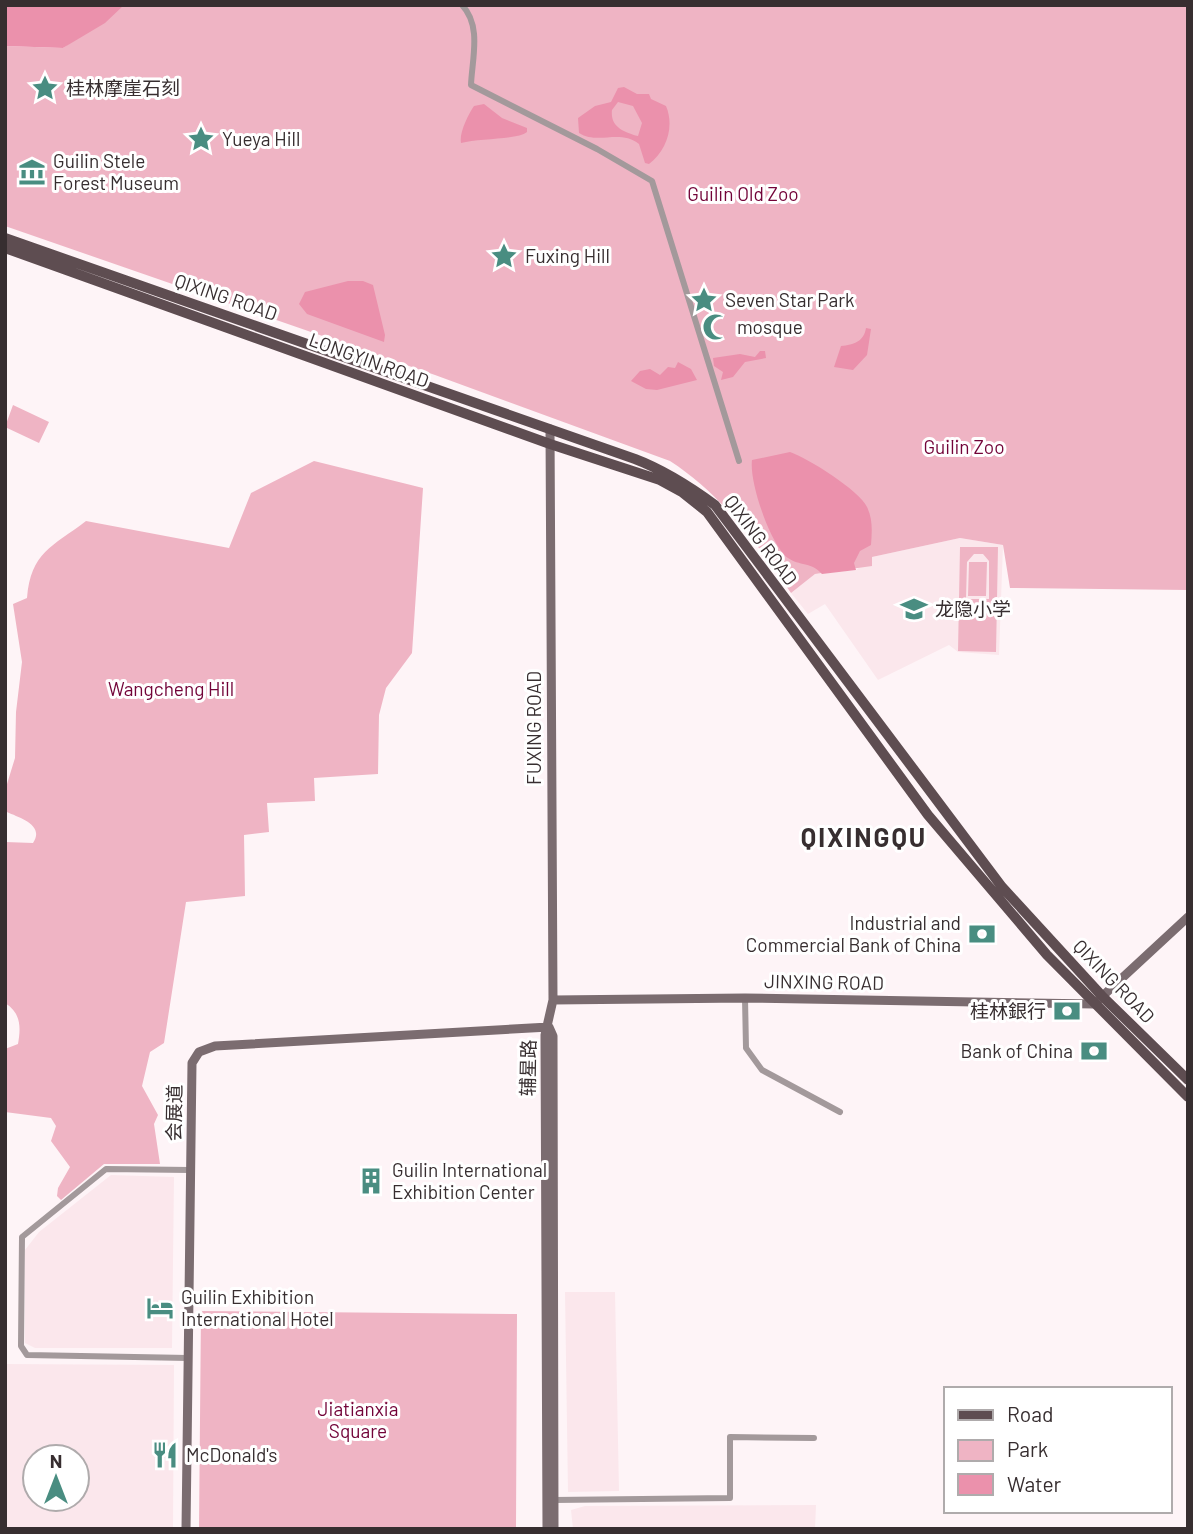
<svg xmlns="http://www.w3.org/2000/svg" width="1193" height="1534" viewBox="0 0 1193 1534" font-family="Barlow,'Noto Sans SC',sans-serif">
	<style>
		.built { fill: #fbe7ec; fill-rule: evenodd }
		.green { fill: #efb4c4; fill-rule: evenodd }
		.water { fill: #eb91ac; fill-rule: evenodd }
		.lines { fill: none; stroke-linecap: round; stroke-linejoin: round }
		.street { stroke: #a3999b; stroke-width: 6 }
		.secondary { stroke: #7b6c70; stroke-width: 9 }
		.primary { stroke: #5e4d51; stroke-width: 10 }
		.labels { text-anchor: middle; stroke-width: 6; stroke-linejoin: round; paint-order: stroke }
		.poi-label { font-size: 19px; fill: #372e30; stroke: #fff; text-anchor: start }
		.park-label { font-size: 19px; fill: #720338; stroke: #fff }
		.street-label { font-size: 19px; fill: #372e30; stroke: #fff }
		.district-label { font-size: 26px; font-weight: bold; letter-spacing: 2px; fill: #372e30; stroke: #fff }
	</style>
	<rect width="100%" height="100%" fill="#fef4f7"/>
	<!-- built -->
	<path class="built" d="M960 538 1003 545 999 655 958 652 949 645 878 680 825 604 808 614 791 593 815 574 856 570 872 557Z
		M111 1175 174 1177 172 1348H35L25 1343V1250L39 1232Z
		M565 1292H615L619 1491 568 1492Z
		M5 1364 174 1365 173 1529H5ZM77 1457V1499H35V1457Z
		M816 1505 815 1529H573L571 1510 585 1506Z"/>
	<!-- green -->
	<path class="green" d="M124 5H1188V590L1010 588 1003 545 960 538 872 557V566L815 574 791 593C757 543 721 494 670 461L435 375 5 226V46L63 48Z
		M13 405 49 422 39 443 5 427Z
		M314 461 423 488 412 653 386 688 379 715 378 774 314 778 315 801 267 803 269 832 244 835 245 896 186 902 164 1043 150 1052 142 1086 158 1115 154 1124 160 1164H104L61 1200 57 1196 58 1188 70 1167 51 1141 56 1126 51 1118 5 1112V1049L18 1044C21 1027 21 1013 5 1003V842L33 843C45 825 20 818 7 812V784L15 758 16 712 22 662 13 604 27 598C31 552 52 547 86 521L229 548 251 493Z
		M960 547H998L996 652 958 651ZM974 554H983L989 561V599H966L967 562Z
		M969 562H987L986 596H968Z
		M201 1311 517 1314 516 1529H199Z"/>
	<!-- water -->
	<path class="water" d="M5 5H124L105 23 63 48 5 46Z
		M624 87 637 94H649L651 99 666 106C675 127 666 151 649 164L645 163 639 144C620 129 598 145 579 133L578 118 595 106 611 102 618 88ZM618 102 633 106 642 123 638 136C624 132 610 127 612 110Z
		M484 104 502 118 527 128V132C517 140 479 138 461 143 459 133 468 115 474 106Z
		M348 281H363L373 285 385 335 384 342 307 314 299 304 305 292Z
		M866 328 871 329 867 355 853 370 834 367 841 346C854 345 864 341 866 328Z
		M760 351H765L766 358 745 362 733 377 721 380 723 372 714 366 713 358 740 354 755 357Z
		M678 362 691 369 697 380 657 390 646 389 631 381 640 371 650 369 660 375 668 367 675 368Z
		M790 452C808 458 860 491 867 507 873 519 872 532 871 545L860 551 854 563 856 570 822 574C812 562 799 566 788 558 770 544 749 482 752 460Z"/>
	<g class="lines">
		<!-- street -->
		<path class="street" d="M462 5C482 26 472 59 471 85L597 149 652 181 739 461
			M745 998 746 1048 762 1070 840 1112
			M188 1358 27 1355 21 1346 22 1237 106 1169 190 1170
			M554 1500 730 1498V1437L814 1438"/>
		<!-- secondary -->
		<path class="secondary" d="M553 1000 745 998 1094 1004 1188 917
			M549 1027 553 1036 554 1529
			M186 1529 192 1063 199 1052 215 1046 549 1027
			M547 1529 545 1035 553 1000 550 429"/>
		<!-- primary -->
		<path class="primary" d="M5 238 635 459C664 470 689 486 715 505L1002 887 1102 996 1188 1080
			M5 248 550 444 660 480 682 492 707 512 928 815 1047 955 1188 1097"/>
	</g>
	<!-- icons -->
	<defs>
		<g id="sight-bare" transform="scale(2.1)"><path d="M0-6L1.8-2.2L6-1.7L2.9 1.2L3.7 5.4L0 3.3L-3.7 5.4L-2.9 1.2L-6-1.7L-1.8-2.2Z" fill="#498d81" stroke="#fff" stroke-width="2.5" paint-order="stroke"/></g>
		<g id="museum-bare" transform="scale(2.1)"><path d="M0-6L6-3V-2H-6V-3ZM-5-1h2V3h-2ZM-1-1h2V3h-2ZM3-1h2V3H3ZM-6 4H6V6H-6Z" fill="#498d81" stroke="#fff" stroke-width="2.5" paint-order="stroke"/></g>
		<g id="mosque-bare" transform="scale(2.1)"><path d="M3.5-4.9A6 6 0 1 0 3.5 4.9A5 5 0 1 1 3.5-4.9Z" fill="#498d81" stroke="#fff" stroke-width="2.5" paint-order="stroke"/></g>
		<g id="school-bare" transform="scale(2.1)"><path d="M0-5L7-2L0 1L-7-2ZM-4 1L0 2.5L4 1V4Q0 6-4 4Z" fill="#498d81" stroke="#fff" stroke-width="2.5" paint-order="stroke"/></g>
		<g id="bank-bare" transform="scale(2.1)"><path d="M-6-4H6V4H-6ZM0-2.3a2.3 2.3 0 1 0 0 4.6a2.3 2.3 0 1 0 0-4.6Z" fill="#498d81" stroke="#fff" stroke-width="2.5" paint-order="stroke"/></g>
		<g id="building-bare" transform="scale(2.1)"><path d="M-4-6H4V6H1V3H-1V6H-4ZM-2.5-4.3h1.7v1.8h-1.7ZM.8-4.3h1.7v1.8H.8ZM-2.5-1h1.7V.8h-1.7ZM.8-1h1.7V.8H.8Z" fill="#498d81" stroke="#fff" stroke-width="2.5" paint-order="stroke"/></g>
		<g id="hotel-bare" transform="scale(2.1)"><path d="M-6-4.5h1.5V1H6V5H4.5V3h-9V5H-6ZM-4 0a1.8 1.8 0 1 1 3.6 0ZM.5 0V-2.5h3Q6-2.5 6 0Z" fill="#498d81" stroke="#fff" stroke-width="2.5" paint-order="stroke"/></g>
		<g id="restaurant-bare" transform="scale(2.1)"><path d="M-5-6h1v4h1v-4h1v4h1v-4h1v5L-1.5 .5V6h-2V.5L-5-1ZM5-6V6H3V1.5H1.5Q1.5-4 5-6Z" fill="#498d81" stroke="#fff" stroke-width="2.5" paint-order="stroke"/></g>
	</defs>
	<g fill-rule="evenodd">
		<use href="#sight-bare" x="45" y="88"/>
		<use href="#sight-bare" x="201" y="139"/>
		<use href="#museum-bare" x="32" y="172"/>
		<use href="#sight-bare" x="504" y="256"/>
		<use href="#sight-bare" x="704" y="300"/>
		<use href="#mosque-bare" x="716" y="327"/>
		<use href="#school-bare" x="914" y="609"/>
		<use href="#bank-bare" x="982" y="934"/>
		<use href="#bank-bare" x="1067" y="1011"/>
		<use href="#bank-bare" x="1094" y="1051"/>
		<use href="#building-bare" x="371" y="1181"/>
		<use href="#hotel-bare" x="160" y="1308"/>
		<use href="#restaurant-bare" x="165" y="1455"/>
	</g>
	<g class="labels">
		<!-- poi labels -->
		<g class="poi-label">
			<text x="66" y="95">桂林摩崖石刻</text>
			<text x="222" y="146">Yueya Hill</text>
			<text x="53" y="168">Guilin Stele<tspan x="53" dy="22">Forest Museum</tspan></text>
			<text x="525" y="263">Fuxing Hill</text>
			<text x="725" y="307">Seven Star Park</text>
			<text x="737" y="334">mosque</text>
			<text x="935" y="616">龙隐小学</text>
			<text x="961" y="930" text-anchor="end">Industrial and<tspan x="961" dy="22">Commercial Bank of China</tspan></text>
			<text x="1046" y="1018" text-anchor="end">桂林銀行</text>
			<text x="1073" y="1058" text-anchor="end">Bank of China</text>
			<text x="392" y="1177">Guilin International<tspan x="392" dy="22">Exhibition Center</tspan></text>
			<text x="181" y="1304">Guilin Exhibition<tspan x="181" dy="22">International Hotel</tspan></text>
			<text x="186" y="1462">McDonald's</text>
		</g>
		<!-- park labels -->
		<g class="park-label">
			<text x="743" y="201">Guilin Old Zoo</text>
			<text x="964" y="454">Guilin Zoo</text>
			<text x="171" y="696">Wangcheng Hill</text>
			<text x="358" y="1416">Jiatianxia<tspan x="358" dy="22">Square</tspan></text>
		</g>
		<!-- street labels -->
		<g class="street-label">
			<text transform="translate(226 297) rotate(19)" y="7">QIXING ROAD</text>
			<text transform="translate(369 360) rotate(20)" y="7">LONGYIN ROAD</text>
			<text transform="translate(761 540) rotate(53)" y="7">QIXING ROAD</text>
			<text transform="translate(534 728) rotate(-90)" y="7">FUXING ROAD</text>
			<text transform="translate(1114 981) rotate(46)" y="7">QIXING ROAD</text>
			<text transform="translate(824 982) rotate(1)" y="7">JINXING ROAD</text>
			<text transform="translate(528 1068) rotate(-89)" y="7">辅星路</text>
			<text transform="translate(174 1113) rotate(-89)" y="7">会展道</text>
		</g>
		<!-- district labels -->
		<g class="district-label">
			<text x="864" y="847">QIXINGQU</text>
		</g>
	</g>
	<!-- border -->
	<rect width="1193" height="1534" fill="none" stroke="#372e30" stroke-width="14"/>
	<!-- legend -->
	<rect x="944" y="1387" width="228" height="126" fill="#ffffff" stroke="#afabac" stroke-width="2"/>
	<rect x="958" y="1410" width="35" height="10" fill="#5e4d51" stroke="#afabac" stroke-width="2"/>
	<text x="1007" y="1422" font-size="21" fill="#372e30">Road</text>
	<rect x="958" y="1440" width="35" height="21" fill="#efb4c4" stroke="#afabac" stroke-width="2"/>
	<text x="1007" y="1457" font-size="21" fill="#372e30">Park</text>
	<rect x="958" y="1474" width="35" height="21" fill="#eb91ac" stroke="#afabac" stroke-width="2"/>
	<text x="1007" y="1492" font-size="21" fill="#372e30">Water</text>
	<!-- north arrow -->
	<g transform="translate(56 1478)"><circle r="33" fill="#ffffff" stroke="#afabac" stroke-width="2"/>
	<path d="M0-5L12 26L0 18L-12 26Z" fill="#498d81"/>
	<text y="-10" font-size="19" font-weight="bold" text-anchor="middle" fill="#372e30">N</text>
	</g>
</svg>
